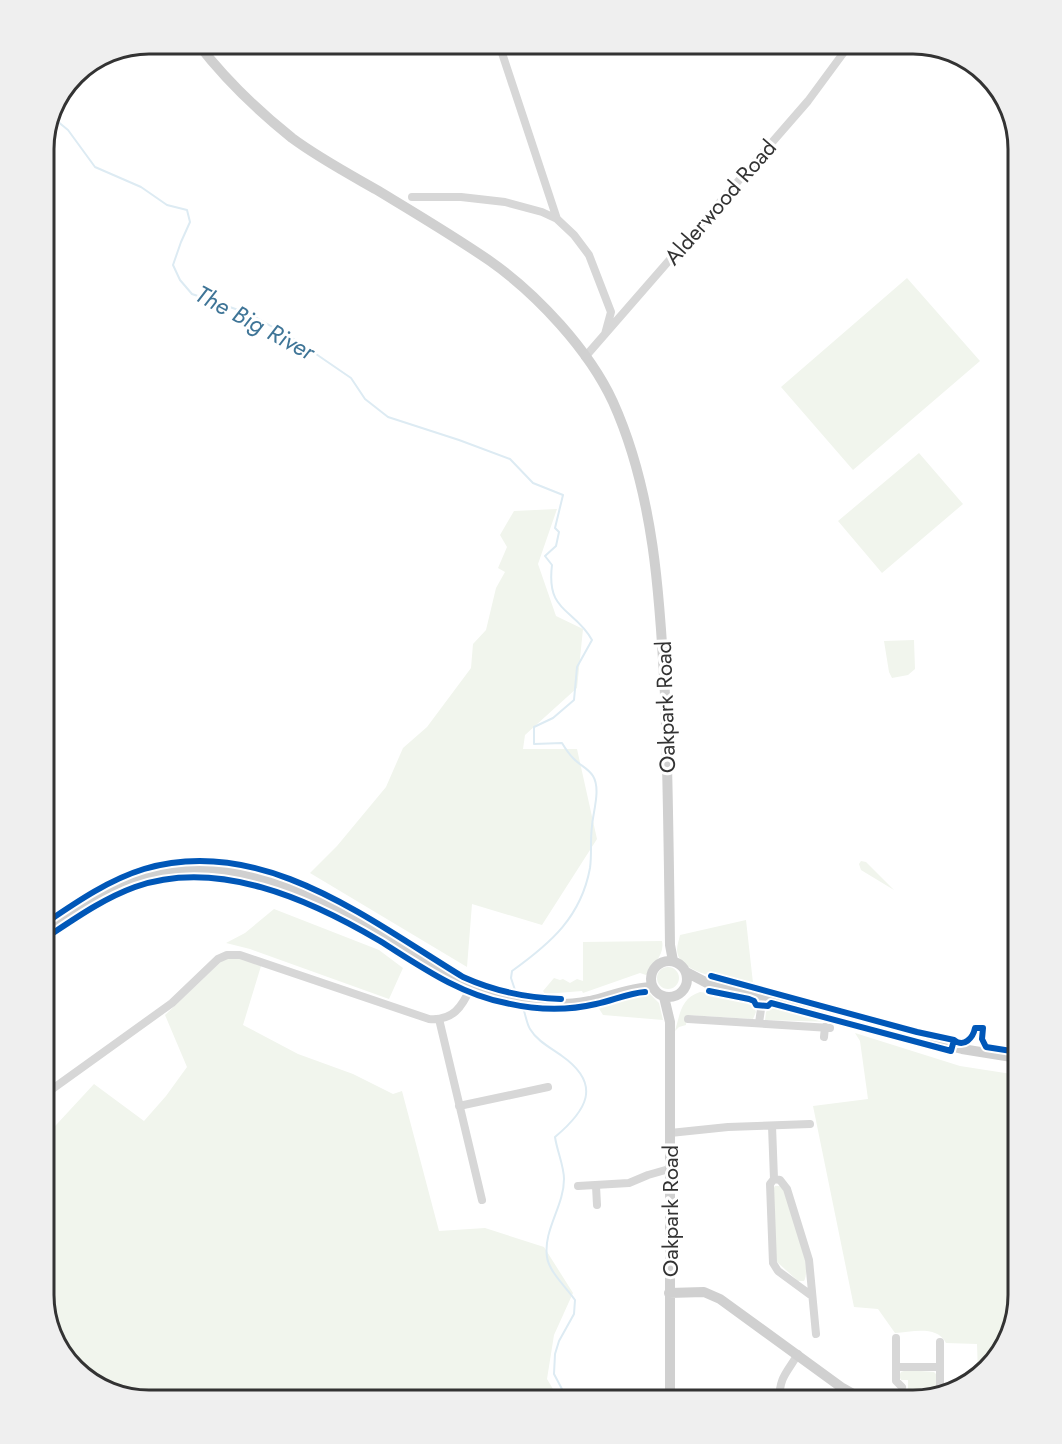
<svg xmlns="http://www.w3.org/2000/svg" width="1062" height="1444" viewBox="0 0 1062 1444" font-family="Jost,sans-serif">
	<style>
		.green { fill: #f1f5ed }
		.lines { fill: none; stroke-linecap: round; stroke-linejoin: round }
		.stream { stroke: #ddebf3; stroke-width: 2 }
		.street { stroke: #d7d7d7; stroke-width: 8 }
		.secondary { stroke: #d0d0d0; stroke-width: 10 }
		.cycleway-casing { stroke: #fff; stroke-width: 10 }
		.cycleway { stroke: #0057b8; stroke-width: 6 }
		.labels { text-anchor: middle; stroke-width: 6; stroke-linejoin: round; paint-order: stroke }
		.street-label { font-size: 22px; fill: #333; stroke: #fff }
		.water-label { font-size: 24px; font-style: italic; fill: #3f7597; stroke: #fff }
		.rim { fill: none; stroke: #333; stroke-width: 3 }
	</style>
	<rect width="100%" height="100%" fill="#fff"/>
	<!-- green -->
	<path class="green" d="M907 278 980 361 853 470 781 387Z
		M919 453 963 504 882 573 838 521Z
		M557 509 538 564 556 616 583 629 577 688 525 735 523 749H577L597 839 542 925 472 904 467 967 310 873 337 846 386 787 403 748 427 727 471 668 473 644 486 630 496 588 505 572 498 568 507 547 500 535 514 511Z
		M914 640 915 669 908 675 892 678 889 672 884 641Z
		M861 861 866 862 894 890 861 870 859 864Z
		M274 909 379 950 403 968 389 999 250 949 226 943 245 933Z
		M746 920 753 983C735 980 678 976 677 950 677 945 679 940 680 935Z
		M662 941C665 954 653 965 646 975L640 973 583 993 582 991 545 994 543 991 554 978 560 980 563 979 570 983 577 979 583 981V942Z
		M226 957H240L261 966 243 1025 298 1054 353 1074 393 1094 402 1091 439 1231 485 1228 544 1247 573 1293 554 1335 547 1379 556 1394 402 1396 401 1400H143L96 1386 58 1348 44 1295V1138L94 1084 144 1121 166 1096 187 1067 165 1015Z
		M657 978a11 11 0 1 1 22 0a11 11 0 1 1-22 0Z
		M700 992 746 998 753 1003 756 1012 753 1019 687 1015 686 1025 679 1027 675 1031C680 1014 681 998 700 992Z
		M646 994H650L659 1003 663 1020 603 1015 598 1007Z
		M773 1003 835 1022 765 1020 766 1012Z
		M855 1033 960 1066 1018 1075V1295L1004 1347 978 1374 977 1344 946 1343C937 1325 912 1332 895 1333L878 1309 854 1307 813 1106 868 1099 860 1041Z
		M775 1186H781L785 1191C791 1210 813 1265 804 1281H798L776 1261 773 1190Z
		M907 1370 934 1372 937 1375V1394L913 1400H886L885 1393 908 1391V1380H901L899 1376 901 1372Z"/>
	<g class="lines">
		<!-- stream -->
		<path class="stream" d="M51 116 68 130 95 167 141 187 167 205 187 210 190 222 181 242 173 265 180 280 192 294 250 314 297 341 351 378 365 399 388 417 459 440 510 459 533 483 563 495 555 528 559 532 556 546 545 556 552 565C546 613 574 608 592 640L577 667 574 700 553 718 534 727V744L562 743C565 748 569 754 573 758 579 765 588 768 593 776 601 789 593 812 592 826 590 840 592 854 590 868 581 917 551 943 512 971L511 978 515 990
			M524 1011C526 1017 527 1024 530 1029 537 1041 551 1048 562 1056 603 1085 586 1111 555 1137 557 1151 564 1166 564 1179 564 1206 543 1230 547 1257 549 1272 567 1288 575 1300L574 1314 559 1341 555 1354 554 1374 563 1391V1400"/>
		<!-- street -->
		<path class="street" d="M499 44 557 219
			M412 197H461L505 202 542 212 557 219 574 235 589 255 611 312 605 334
			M585 357 808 101 850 44
			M439 1019 482 1200
			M688 1019 830 1028
			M759 1023 763 995
			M824 1037 825 1027
			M44 1095 172 1003 218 959 227 955H240L429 1019C453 1021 462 1007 471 987
			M459 1106 548 1087
			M772 1126 774 1179 780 1180 787 1189 809 1260 816 1334
			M670 1133 728 1127 810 1124
			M774 1179 770 1184 773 1263 778 1271 812 1296
			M578 1186 629 1183 648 1175 669 1169
			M596 1186 597 1205
			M896 1338V1381L902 1387
			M940 1342V1393
			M896 1367H940
			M779 1397 790 1400
			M779 1400C780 1376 786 1374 798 1354"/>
		<!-- secondary -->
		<path class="secondary" d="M198 44C225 79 257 110 292 138 319 158 349 174 377 190 415 213 454 236 490 261 537 294 589 350 613 402 654 493 660 597 665 695 668 778 669 862 670 945L673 961
			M44 932 122 885C145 875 171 868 197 868 256 867 334 904 384 934 416 954 446 980 482 992 516 1003 555 1008 590 1001 611 996 630 988 652 987
			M651 979a18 18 0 1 1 36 0a18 18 0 1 1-36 0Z
			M686 972 709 984 763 995 888 1031 962 1049 1018 1058
			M664 997 670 1022V1400
			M669 1293 704 1292 720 1299 841 1387 864 1400"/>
		<!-- cycleway casing -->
		<g class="cycleway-casing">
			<path id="cycleway" d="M44 924C75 903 108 880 144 869 262 834 369 920 463 977 494 991 527 998 561 999
				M44 939C73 920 102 899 135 887 217 858 309 899 380 941 420 966 459 994 506 1003 536 1010 566 1011 596 1004 612 1001 628 993 645 992
				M711 976 917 1032 954 1040C964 1048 973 1038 975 1028H983L982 1039 986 1047 1018 1052
				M709 991 749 999 754 1001 756 1005 768 1006 771 1003 951 1051 954 1040"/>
		</g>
		<!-- cycleway -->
		<use href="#cycleway" class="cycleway"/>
	</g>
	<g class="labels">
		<!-- street labels -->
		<g class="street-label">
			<text transform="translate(720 202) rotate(-49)" y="8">Alderwood Road</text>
			<text transform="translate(665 707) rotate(-92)" y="8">Oakpark Road</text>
			<text transform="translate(670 1211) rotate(-90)" y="8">Oakpark Road</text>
		</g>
		<!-- water labels -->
		<g class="water-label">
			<text transform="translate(255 323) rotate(28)" y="8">The Big River</text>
		</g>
	</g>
	<!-- crop -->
	<path d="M0 0H1062V1444H0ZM149 54H913A95 95 0 0 1 1008 149V1295A95 95 0 0 1 913 1390H149A95 95 0 0 1 54 1295V149A95 95 0 0 1 149 54Z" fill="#efefef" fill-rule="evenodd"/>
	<path class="rim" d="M149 54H913A95 95 0 0 1 1008 149V1295A95 95 0 0 1 913 1390H149A95 95 0 0 1 54 1295V149A95 95 0 0 1 149 54Z"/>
</svg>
